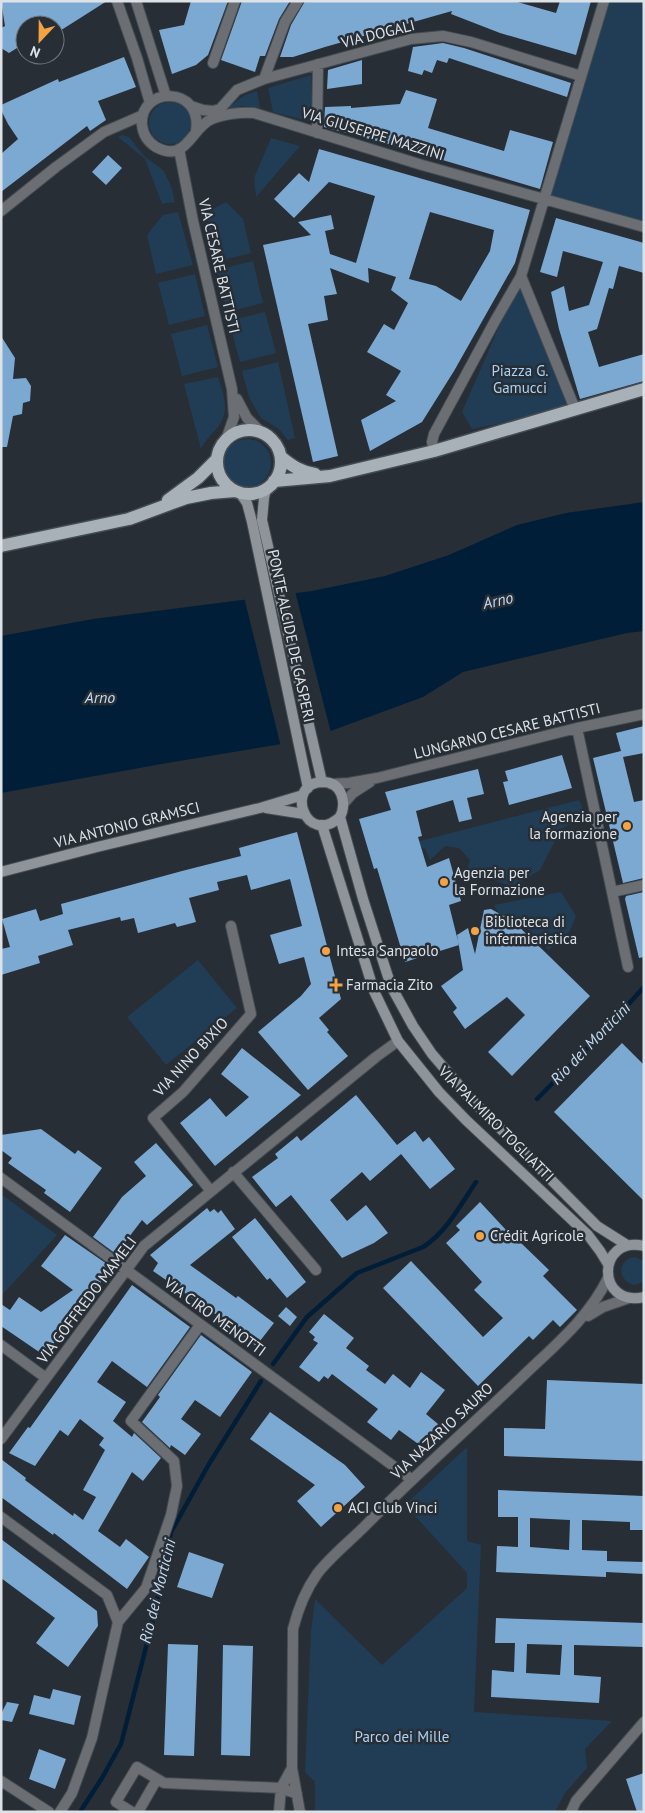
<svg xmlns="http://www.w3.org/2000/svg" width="645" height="1813" viewBox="0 0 645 1813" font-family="'PT Sans',sans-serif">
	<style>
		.green { fill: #213d55 }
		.water { fill: #001e38 }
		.pier { fill: #272e35 }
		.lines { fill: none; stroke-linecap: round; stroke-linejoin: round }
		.stream { stroke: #001e38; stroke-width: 4.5 }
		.building { fill: #7ca9d2; fill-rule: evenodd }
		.pedestrian-casing { stroke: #444b51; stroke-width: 12 }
		.minor-casing { stroke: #444b51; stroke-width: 12 }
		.secondary-casing { stroke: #444b51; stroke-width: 12 }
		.primary-casing { stroke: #444b51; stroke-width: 15 }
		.pedestrian { stroke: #6b6f73; stroke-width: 10 }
		.minor { stroke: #6b6f73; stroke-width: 10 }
		.secondary { stroke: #8e949a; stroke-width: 10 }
		.primary { stroke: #a9b1b8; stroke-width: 12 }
		.poi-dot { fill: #f4a344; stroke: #272e35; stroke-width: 2 }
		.labels { text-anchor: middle; stroke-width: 5; stroke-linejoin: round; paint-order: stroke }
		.street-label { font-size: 15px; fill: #dde2e7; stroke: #272e35 }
		.park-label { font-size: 15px; fill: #acd2f5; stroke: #272e35 }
		.poi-label { font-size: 15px; fill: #dde2e7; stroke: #272e35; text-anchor: start }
		.water-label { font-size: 16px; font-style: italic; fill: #c2dbf3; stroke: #272e35 }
	</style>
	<rect width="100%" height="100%" fill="#272e35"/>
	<!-- green -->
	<path class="green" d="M604 1H644V227L543 199Z
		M311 75 312 122 273 112 268 88Z
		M257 91 260 108 242 106 226 111 225 110 245 95Z
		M149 123a21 21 0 1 1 42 0a21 21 0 1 1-42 0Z
		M122 135 129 137 144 156 163 170 171 186 175 202 162 204 145 159 118 137Z
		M271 138 300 146 256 197 254 178Z
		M226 202 243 219 251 253 215 262 206 213Z
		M178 212 193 265 156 274 147 235 163 215Z
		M253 261 263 303 227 312 217 270Z
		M195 274 205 316 169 325 158 283Z
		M521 276 575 409 472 429 462 412Z
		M265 312 276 353 240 362 229 321Z
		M207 325 218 367 182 376 171 334Z
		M278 362 295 438 288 440 279 429 261 418 255 408 249 397 242 371Z
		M218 377C223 393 230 409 220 424 214 433 206 438 201 449L184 384Z
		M223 463a24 24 0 1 1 48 0a24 24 0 1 1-48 0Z
		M579 800 586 816 561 829 540 870 512 887 467 870 470 860 459 848 445 846 430 860 425 849 412 843Z
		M561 892 576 916 570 931 549 950 516 918H501L494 905Z
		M198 960 237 1008 166 1065 127 1017Z
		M1 1194 57 1235 1 1296Z
		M635 1257 644 1261V1282L634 1285C617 1281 617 1259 635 1257Z
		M467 1447V1541L481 1545 474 1712 612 1721 585 1749 587 1768 565 1793 555 1812H315V1782L305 1772 311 1631 315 1599 382 1665 467 1588V1573L405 1505Z"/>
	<!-- water -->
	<path class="water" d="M644 502V631L627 633 463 672 423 697 306 740 167 763 1 793V636L93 619 312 591 385 576 449 555 517 525 566 513Z"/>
	<!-- pier -->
	<path class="pier" d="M295 591 331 733 306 743 281 747 244 597Z"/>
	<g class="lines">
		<!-- stream -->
		<path class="stream" d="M537 1099 605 1030 644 987
			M273 1364 307 1317 357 1273 423 1247C446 1233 461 1204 476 1182
			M80 1812 102 1778 121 1744 153 1620 171 1532 209 1464 261 1381"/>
	</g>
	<!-- building -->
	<path class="building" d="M1 1H107L55 34V25H25V43L9 53 1 48V28L5 26Z
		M191 1H228L208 55 196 65 172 74 159 30 184 25Z
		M242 1H290L279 19 265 56H260L255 72 221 60Z
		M305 1H514L556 13 560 1H591L576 55 500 33 451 14 452 11 325 47 293 57H280L291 25Z
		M443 43 464 48 571 83 567 97 449 58 447 63 437 60 432 73 424 70 422 75 408 71 413 47Z
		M124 57 136 87 98 101 106 120 90 131 87 126 1 192V154L18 139 8 124 1 110V105L58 79 59 82Z
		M362 60V84L327 89 328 70Z
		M406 90 437 99 428 128 504 151 510 130 553 142 540 189 392 145 324 127 325 107 351 106V108L400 104Z
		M319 149 530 210 515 263 454 371 422 422 370 451 361 420 396 401 386 395 401 371 367 352 384 324 394 330 408 303 391 290 396 277 368 268 369 283 330 268 337 294 324 296 328 320 308 324 338 456 313 462 263 245 311 235 298 222 331 215 334 229 325 231 330 254 356 263 375 196 329 182 294 218 274 199 299 173 309 182ZM430 212 494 230 490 251 461 301 436 286 409 279Z
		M108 155 122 168 106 185 92 172Z
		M556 218 644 243V273L619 266 613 289 609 288 597 329 588 332 599 367 644 354V381L580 399 559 329 551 292 564 286 569 311 589 305 603 262 563 251 557 277 540 272Z
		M1 336 15 358 13 379 26 378 31 386 30 401 23 403 22 414 13 416 7 447H1Z
		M644 726V753L623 757 634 802 644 800V878L623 883 593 758 621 751 616 733Z
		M562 755 572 788 509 805 503 782 508 781 505 771Z
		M478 769 484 794 467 798 472 819 459 822 453 800 416 811 422 836 418 837 427 867 449 858 461 901 449 905 459 945 405 962 377 868 374 869 359 819 391 810 385 792Z
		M297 832 341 999 319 1018 329 1030 327 1032 348 1056 308 1090 258 1032 301 996 311 984 304 957 279 964 270 935 302 926 290 879 251 890 247 875 217 882 219 890 189 898 196 922 177 927 175 923 138 933 134 918 121 921 120 917 68 930 73 945 38 956 40 963 1 975V949L10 947 2 919 36 909 40 921 63 914 61 904 182 871 241 856 239 848Z
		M644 892V957L639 958 625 899 626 896Z
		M491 909 507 918 509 917 590 996 512 1076 488 1052 525 1015 507 997 465 1029 453 1012 457 1008 441 986 463 970 457 935 468 928 475 954 484 910Z
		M622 1043 644 1065V1201L554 1112Z
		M242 1048 301 1095 215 1166 180 1123 210 1098 226 1117 249 1097 221 1074Z
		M356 1095 397 1145 415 1131 423 1142 429 1137 455 1169 430 1189 401 1154 370 1181 362 1172 330 1200 347 1221 366 1205 388 1233 374 1243 342 1258 291 1195 276 1207 252 1177 278 1158 275 1154 297 1136 301 1141Z
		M41 1129 75 1154 78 1150 102 1168 70 1212 44 1193 46 1190 8 1163 12 1158 1 1150V1135Z
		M156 1143 193 1185 147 1225 142 1220 116 1254 93 1237 122 1197 146 1176 134 1162Z
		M480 1202 519 1244 520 1242 549 1270 543 1276 577 1310 560 1327 553 1320 533 1340 529 1336 478 1386 383 1288 411 1261 483 1337 503 1318 474 1290 482 1282 446 1243 460 1230 456 1226Z
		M207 1208 210 1212 214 1209 218 1213 221 1210 235 1229 190 1265 236 1298 238 1296 274 1323 256 1346 221 1318 153 1271 158 1263 150 1255Z
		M255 1218 306 1282 287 1298 270 1278 267 1280 232 1237Z
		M65 1235 107 1264 106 1266 110 1270 77 1314 75 1313 45 1356 1 1326V1304L10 1310 19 1297 41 1312 73 1290 41 1266Z
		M132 1285 190 1327 147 1387 112 1361 97 1382 126 1402 113 1421 132 1437 134 1433 161 1458 143 1481 132 1472 98 1531 120 1547 126 1539 149 1557 127 1589 54 1533 53 1535 1 1497V1459L26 1478 25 1480 73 1516 74 1513 83 1520 96 1497 83 1490 105 1450 99 1445 104 1438 80 1419 68 1436 60 1430 35 1466 9 1453 28 1427 30 1428Z
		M286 1307 297 1317 290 1326 278 1316Z
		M324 1314 354 1338 346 1348 369 1366 366 1370 385 1384 393 1374 410 1388 421 1372 445 1390 426 1414 438 1424 421 1446 399 1430 391 1440 367 1422 378 1409 332 1374 328 1379 324 1376 319 1382 299 1367 318 1343 313 1340 315 1337 309 1332Z
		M201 1335 252 1372 220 1417 195 1400 181 1419 201 1434 185 1455 171 1445 170 1448 142 1422 160 1397 158 1395Z
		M547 1380 644 1384V1461L504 1456V1428L545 1429Z
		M270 1412 345 1465 365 1487 321 1527 297 1501 315 1485 250 1439Z
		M498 1490 644 1496V1530H630V1522L582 1520V1550L607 1551V1561L644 1562V1574L606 1572V1577L496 1572 497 1546 518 1547V1517H498ZM530 1518 570 1520 569 1550 530 1547Z
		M1 1539 97 1611 98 1626 68 1667 36 1643 55 1618 1 1578Z
		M189 1552 224 1564 212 1598 177 1587Z
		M496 1618 644 1623V1647L574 1645V1675L601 1677 599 1703 491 1697 492 1670 514 1672 515 1643H495ZM527 1644 562 1645 560 1675 526 1673Z
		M168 1644 198 1645 194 1756 164 1755Z
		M223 1645 253 1646 250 1756 221 1755Z
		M53 1689 81 1696 74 1725 29 1714 34 1695 50 1699Z
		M7 1702 19 1704 12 1722 1 1720V1714Z
		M39 1749 66 1759 55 1789 29 1779Z
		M644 1773V1812H637L626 1779Z"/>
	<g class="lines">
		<!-- pedestrian casing -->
		<g class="pedestrian-casing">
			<path id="pedestrian" d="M213 63 235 1"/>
		</g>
		<!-- minor casing -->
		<g class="minor-casing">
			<path id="minor" d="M117 1 137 58 150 103
				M136 1 166 96
				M264 79 285 22 298 1
				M191 106 203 110 213 111 220 109 237 90 264 79 411 39 443 36 471 42 581 76
				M196 131C203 85 139 86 142 125 143 134 148 142 156 147 187 164 191 127 212 119 224 114 241 112 254 113L422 165 644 227
				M317 133 318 64
				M179 149 193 221 232 389 234 417 227 437
				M1 211 56 167 104 132 143 115
				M521 276 575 409
				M237 399 247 418 261 432
				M434 451 432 442 434 434 495 321 521 276 604 1
				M577 728 612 892 644 885
				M331 784 349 783 377 778 577 728 644 714
				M344 803 353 793 370 782
				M612 892 628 967
				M233 1172 316 1270
				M1 1178 411 1479
				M210 1190 153 1118 183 1092 251 1014 231 926
				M588 1316 603 1307 629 1298
				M1 1345 46 1378
				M1 1439 144 1246 376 1057 398 1041
				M1 1517 107 1595 118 1622
				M1 1781 49 1812
				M60 1812 72 1793 92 1738 118 1622 146 1588 171 1515 177 1486 174 1461 131 1421 200 1325
				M132 1812 116 1802 137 1767 164 1783 281 1788 297 1794
				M138 1812 157 1779
				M279 1812 281 1788 292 1768
				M300 1812 292 1768 293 1629C298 1609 305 1591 317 1574 330 1557 350 1541 365 1526 416 1474 470 1427 522 1377 554 1346 588 1319 608 1278
				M571 1812 576 1801 644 1722"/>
		</g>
		<!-- secondary casing -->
		<g class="secondary-casing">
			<path id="secondary" d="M266 489 264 498 262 520 322 782
				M240 493 247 503 252 522 308 788
				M266 808 304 814
				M340 817C306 848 283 783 323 782 342 782 347 803 340 817L363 899 391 986 413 1026 432 1054 469 1097 597 1226 627 1245
				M322 825 374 991 398 1041 439 1092 466 1120 588 1235 600 1251 608 1264
				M1 872 97 847 260 808 303 795
				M644 1246C596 1235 596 1308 644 1297"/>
		</g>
		<!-- primary casing -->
		<g class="primary-casing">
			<path id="primary" d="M217 462a32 32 0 1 1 64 0a32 32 0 1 1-64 0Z
				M281 457C292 466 301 472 315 474
				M274 481 330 476 434 451 644 389
				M168 500 198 478 216 460
				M1 546 129 519 186 498 211 493 235 491"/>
		</g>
		<!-- pedestrian -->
		<use href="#pedestrian" class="pedestrian"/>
		<!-- minor -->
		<use href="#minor" class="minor"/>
		<!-- secondary -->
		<use href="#secondary" class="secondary"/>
		<!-- primary -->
		<use href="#primary" class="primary"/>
	</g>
	<!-- markers -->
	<g class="poi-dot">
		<circle cx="627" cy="826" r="5"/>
		<circle cx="444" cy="882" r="5"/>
		<circle cx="475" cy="931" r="5"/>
		<circle cx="326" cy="951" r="5"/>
		<path d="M333.5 977.5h5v5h5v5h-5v5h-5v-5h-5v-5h5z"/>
		<circle cx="480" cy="1236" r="5"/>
		<circle cx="338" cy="1508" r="5"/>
	</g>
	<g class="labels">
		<!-- street labels -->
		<g class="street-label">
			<text transform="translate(378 34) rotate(-14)" y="5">VIA DOGALI</text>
			<text transform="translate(373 134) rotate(17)" y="5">VIA GIUSEPPE MAZZINI</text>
			<text transform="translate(219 266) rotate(77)" y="5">VIA CESARE BATTISTI</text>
			<text transform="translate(291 636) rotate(78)" y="5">PONTE ALCIDE DE GASPERI</text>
			<text transform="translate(507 731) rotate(-14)" y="5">LUNGARNO CESARE BATTISTI</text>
			<text transform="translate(127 825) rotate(-14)" y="5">VIA ANTONIO GRAMSCI</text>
			<text transform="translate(191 1057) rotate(-47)" y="5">VIA NINO BIXIO</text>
			<text transform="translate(496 1124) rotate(45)" y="5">VIA PALMIRO TOGLIATTI</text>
			<text transform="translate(87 1300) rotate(-53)" y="5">VIA GOFFREDO MAMELI</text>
			<text transform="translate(215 1317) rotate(36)" y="5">VIA CIRO MENOTTI</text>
			<text transform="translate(442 1431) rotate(-43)" y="5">VIA NAZARIO SAURO</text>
		</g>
		<!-- park labels -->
		<g class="park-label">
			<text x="520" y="376">Piazza G.<tspan x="520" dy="17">Gamucci</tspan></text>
			<text x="402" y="1742">Parco dei Mille</text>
		</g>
		<!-- poi labels -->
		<g class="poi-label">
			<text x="617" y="822" text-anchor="end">Agenzia per<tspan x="617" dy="17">la formazione</tspan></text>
			<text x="454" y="878">Agenzia per<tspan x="454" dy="17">la Formazione</tspan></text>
			<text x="485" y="927">Biblioteca di<tspan x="485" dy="17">infermieristica</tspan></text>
			<text x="336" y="956">Intesa Sanpaolo</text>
			<text x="346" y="990">Farmacia Zito</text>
			<text x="490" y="1241">Crédit Agricole</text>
			<text x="348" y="1513">ACI Club Vinci</text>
		</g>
		<!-- water labels -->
		<g class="water-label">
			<text transform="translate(498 600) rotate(-12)" y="6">Arno</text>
			<text x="100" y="703">Arno</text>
			<text transform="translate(590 1043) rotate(-46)" y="6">Rio dei Morticini</text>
			<text transform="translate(157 1591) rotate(-76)" y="6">Rio dei Morticini</text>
		</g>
	</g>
	<!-- border -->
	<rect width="645" height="1813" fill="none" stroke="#dde2e7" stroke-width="5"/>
	<!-- north arrow -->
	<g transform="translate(40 40) rotate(202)"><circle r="24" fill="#272e35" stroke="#70767c"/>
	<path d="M0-4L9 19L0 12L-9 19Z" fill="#f4a344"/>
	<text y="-8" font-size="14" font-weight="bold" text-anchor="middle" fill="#dde2e7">N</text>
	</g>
</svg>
